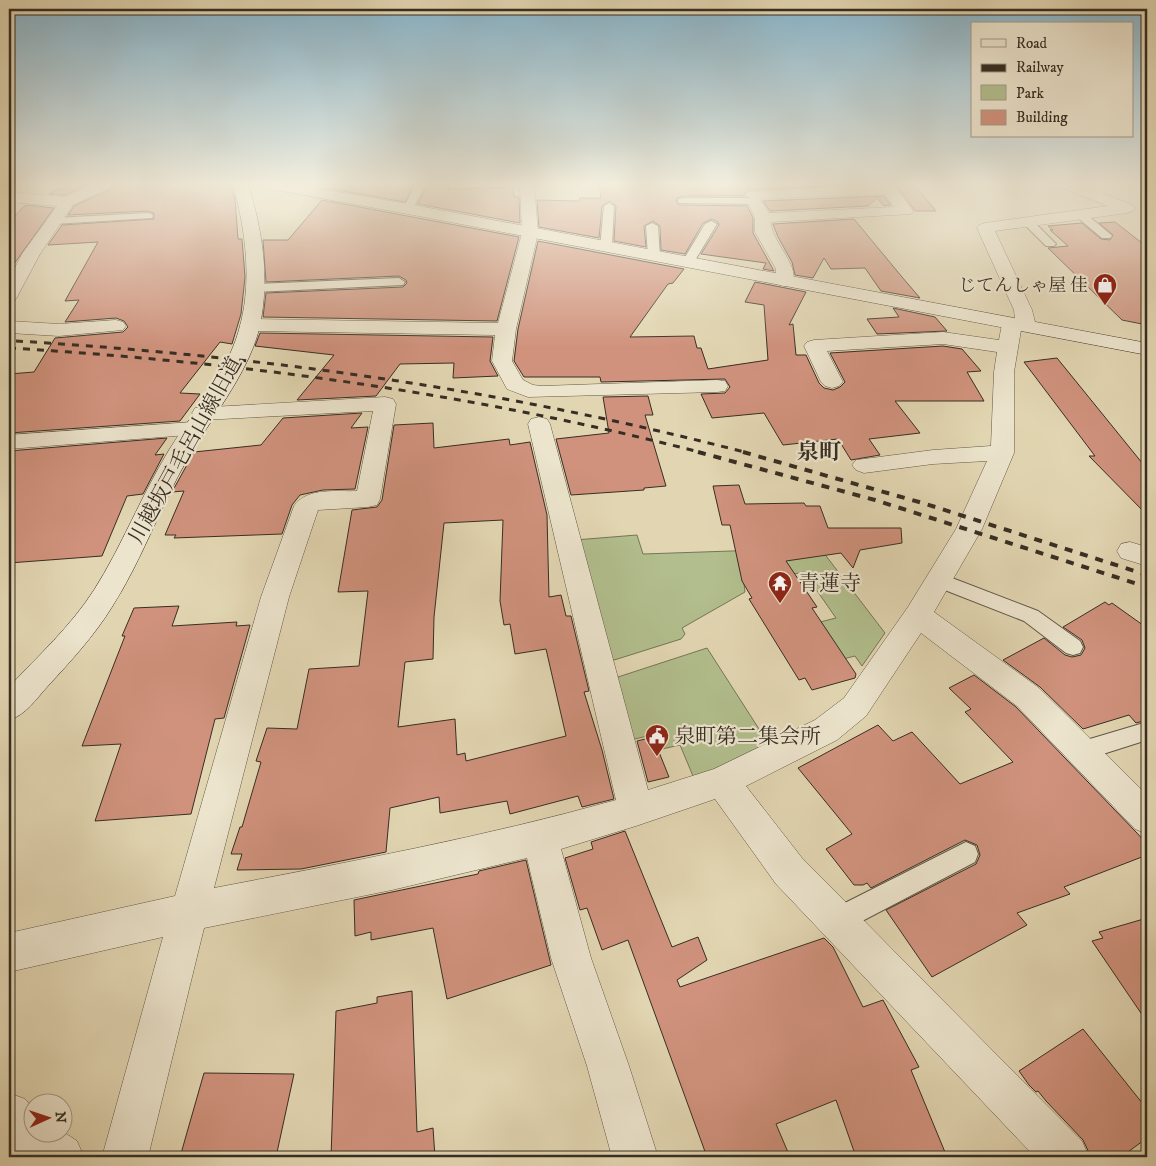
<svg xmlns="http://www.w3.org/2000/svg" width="1156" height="1166" viewBox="0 0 1156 1166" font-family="'IM FELL DW Pica','Noto Serif JP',serif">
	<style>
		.green { fill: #b2be8d; stroke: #747658 }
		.building { fill: #d0927d; stroke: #372e23; fill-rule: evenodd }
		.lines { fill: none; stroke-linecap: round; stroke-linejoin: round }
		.lane-casing { stroke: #625847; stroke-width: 2 }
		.street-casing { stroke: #625847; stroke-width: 1 }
		.secondary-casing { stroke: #372e23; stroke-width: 1 }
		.lane { fill: #ece4cd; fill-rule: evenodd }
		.street { fill: #ece4cd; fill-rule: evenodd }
		.secondary { fill: #ece4cd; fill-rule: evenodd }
		.rail-far1 { stroke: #372e23; stroke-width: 3; stroke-dasharray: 7 7; stroke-linecap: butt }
		.rail { stroke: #372e23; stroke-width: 4; stroke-dasharray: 8 8; stroke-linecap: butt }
		.labels { text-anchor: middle; stroke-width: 4.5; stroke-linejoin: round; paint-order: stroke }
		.far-poi-label { font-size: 18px; fill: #372e23; stroke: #ece4cd; text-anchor: end }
		.street-label { font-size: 21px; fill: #372e23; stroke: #ece4cd }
		.poi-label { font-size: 21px; fill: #372e23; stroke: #ece4cd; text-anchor: start }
		.neighbourhood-label { font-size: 22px; font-weight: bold; fill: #372e23; stroke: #ece4cd }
	</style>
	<rect width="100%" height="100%" fill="#e2d6b2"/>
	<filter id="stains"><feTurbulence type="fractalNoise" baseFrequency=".004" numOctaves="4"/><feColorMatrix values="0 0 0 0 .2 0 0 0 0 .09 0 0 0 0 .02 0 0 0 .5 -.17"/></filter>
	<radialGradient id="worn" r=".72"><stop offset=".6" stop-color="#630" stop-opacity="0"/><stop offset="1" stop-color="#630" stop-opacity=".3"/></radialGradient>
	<!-- green -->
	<path class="green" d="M637 535 643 554 820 548 885 633 862 666 855 656 843 659 820 622 836 618 804 572 744 584 745 592 682 628 685 634 681 639 611 661 575 540Z
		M707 648 768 743 712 770 693 776 680 745 662 749 655 734 627 741 614 684 618 677Z"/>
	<!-- building -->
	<path class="building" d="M68 184H88L66 195 49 194Z
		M114 184H231L235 199 238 239H242L245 277 241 314 232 344 220 342 180 393 200 394 180 421 9 433V374L34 372 55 338 123 332 128 327 124 321 116 318 65 322 79 300 65 301 98 242 48 245 62 225 154 219V213L148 211 68 215 74 206 111 189Z
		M336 184H414L405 202 332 189Z
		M428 184H449L448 189 513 187 514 197H519L520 223 418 204Z
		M599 184H852L748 190 744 196H683L677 198 676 202 679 205 747 206 753 218V233L774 271 763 269 766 263 701 254 719 225 718 222 712 219 703 223 685 254 661 250 660 226 653 221 644 226 646 247 614 241 616 206 610 201 602 206 599 238 539 227 537 200 579 201 580 198H601Z
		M895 184H914L936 211H915Z
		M884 196 891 205 884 206 877 198 868 206 770 211 763 201Z
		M322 200 519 237 497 321 263 317 266 293 403 287 407 283 406 280 399 276 266 282 263 240H288Z
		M26 205 54 208 9 271V223L22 208Z
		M854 219 902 277 920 298 881 291 865 268 831 269 824 258 813 278 795 275 792 262 778 237 773 224Z
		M1115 222 1147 247V325L1122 320 1048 248 1068 246 1050 230H1053L1048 226 1082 223 1101 239 1110 240 1113 235 1099 223Z
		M538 241 684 269 673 283 668 284 630 337 694 336 697 348H701L708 369 768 360 764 305 745 302 755 282 806 292 789 325 793 324 796 355H806L819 383 824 388 833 390 840 387 845 382 830 353 943 346 962 349 981 371 967 372 984 401H895L920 433 869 439 880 455 851 460 838 439 783 445 764 413 712 418 701 394 725 393 730 387 725 379 601 382 600 377H524L514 361 518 329Z
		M893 308 935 317 947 331 877 334 867 319 899 317Z
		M260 333 493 337 490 361 498 376 453 378 454 363 400 364 376 396 297 400 334 355 255 346Z
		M1057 358 1147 469V515L1089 456H1095L1024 362Z
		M648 396 653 415H645L666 486 644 488V490L571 495 556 439 609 433 603 397Z
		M362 413 351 428 368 427 355 489 323 490 300 495 292 505 282 534 174 538 176 535H165L184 491 172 492 194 452 261 445 283 418Z
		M433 423 434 448 509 439 510 445 530 442 547 515 549 597 561 595 566 616H571L589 691 584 692 602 750 614 799 582 807 578 796 510 814 507 801 440 813 439 797 390 808 386 852 301 869 237 870 242 854H231L240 827H242L261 762 256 761 267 728 297 729 309 669 359 666 368 591 338 592 352 510 377 507 382 500 394 425ZM503 520 500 601 504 625 510 624 515 654 546 649 566 736 466 761 465 753 457 755 455 719 398 727 405 662 433 659 434 617 444 523Z
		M167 438 155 455 164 454 143 494 127 496 102 556 9 563V451Z
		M739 485 745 504 804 503 806 506H820L828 528H901L902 543 860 550 853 568 841 553 786 561 817 607 812 608 856 674 855 678 812 690 805 678 799 680 749 599 752 598 742 581 730 525H722L713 486Z
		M1105 602 1109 605 1112 603 1147 628V720L1136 723 1129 715 1083 729 1040 687 1003 660 1044 638 1065 655 1072 657 1081 655 1085 648 1082 640 1063 627Z
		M179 606 172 626 237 622 236 626 250 625 224 718 215 719 191 814 95 821 121 744 82 746 125 636H122L134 608Z
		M974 675 1016 707 1136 832 1147 844V855L1064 887 1070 894 1017 913 1027 925 932 977 886 910 976 864 980 855 977 845 965 840 871 888 867 883 863 885H854L826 849 852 834 798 768 878 725 893 741 912 732 960 784 1013 762 965 712 971 709 949 688Z
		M653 737 669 777 648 782 637 741Z
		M625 831 672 947 698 937 707 960 677 980 680 987 824 938 833 947 863 1007 883 1000 919 1067 911 1070 947 1157H856L836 1100 776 1124 790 1157H707L628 940 602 950 587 908 580 910 565 858 593 849 591 842Z
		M526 860 551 965 447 999 433 928 371 940V932L355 936 354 900 478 874 479 871Z
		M1147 918V1022L1092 941 1103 938 1099 932Z
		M412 991 417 1132 433 1128 435 1157H331L336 1011 377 1003V997Z
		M1083 1029 1147 1109V1138L1121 1157H1091L1083 1140 1046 1101 1038 1091 1036 1092 1029 1085 1019 1071Z
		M204 1073 294 1074 276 1157H180Z"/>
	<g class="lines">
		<!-- lane casing -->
		<g class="lane-casing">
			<path id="lane" d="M416 184H426L412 211H404L403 209Z
				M683 198H755L760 201 755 204 679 203 678 201 679 199Z
				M609 203 614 206 612 247 606 250 600 247 604 206Z
				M1081 212 1085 213 1110 234 1112 236 1110 238H1102L1077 217 1076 215Z
				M148 213 152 214 153 216 152 218 54 224 49 221 54 218Z
				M1028 219 1032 220 1056 244 1054 246H1046L1024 224 1023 222Z
				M711 221 717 224 694 262 692 265H684L682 262 705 224Z
				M652 223 658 226 660 256 654 260 648 256 646 226Z
				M399 278 405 282 403 285 255 292 249 288 255 284Z
				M939 573 1038 611 1080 641 1083 647 1080 653 1073 655 1066 653 1024 621 932 585 930 580 932 575Z
				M1147 722V740L1081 761 1073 758 1070 751 1073 744Z
				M966 842 975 846 978 854 975 862 845 930 836 934 827 930 823 921 827 912Z"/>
		</g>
		<!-- street casing -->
		<g class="street-casing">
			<path id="street" d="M93 184H112L110 187 73 205 40 254 18 295 16 299 9 300V279L22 254 57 206 9 202V192L66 197Z
				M520 184H534L538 233 516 329 512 361 523 380 533 385 542 386 717 380 725 381 728 386 725 391 717 392 528 397 507 389 492 361 495 335 250 331 243 329 240 325 243 321 250 319 498 323 522 233Z
				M889 184 894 186 911 208 913 211 911 214 771 222C771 242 803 268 791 285L785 286 779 285 776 281V269L755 232V218L748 203 752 199 745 195 748 192ZM885 194 894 207 769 213 760 199Z
				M1058 184H1079L1133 205 1135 208 1133 211 1127 213 995 231 1032 310 1036 326 1033 330H1021L1014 372V453L982 529 934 612 1039 688 1147 795V834L1135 829 1017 706 921 633 866 716 837 740 746 786 802 858 1082 1141 1089 1157H1035L776 884 715 799 636 826 561 849 591 958 629 1066 658 1157H612L587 1066 551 958 527 858 392 890 204 928 148 1157H102L163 937 9 972V933L175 896 261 597 294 506C307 487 337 492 357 491L373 411 203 420 195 418 192 413 195 408 385 397 393 399 396 404 380 499 377 505 368 507 318 510 289 597 214 888C349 862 484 837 616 800L528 424 531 419 539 417 547 419 550 424 648 790 714 769 815 720 844 698 908 607 956 529 987 461 933 464 864 473 856 470 852 465 856 460 933 450 991 446 994 372 997 352 943 344 827 351 843 382 839 386 832 388 825 386 821 382 804 346 807 342 814 340 943 332 999 340 1002 324 1005 320 1015 319 1014 310 977 228 979 225 985 223 1108 206 1060 187Z
				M116 320 123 322 126 326 123 330 59 336 9 333V321L59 324Z
				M193 422 201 424 204 429 201 434 9 449V435Z
				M1130 542 1147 547V566L1121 558 1117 551 1121 544Z
				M9 1093 25 1099 32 1107V1134H62V1131L77 1141 84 1157H23L9 1146Z"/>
		</g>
		<!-- secondary casing -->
		<g class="secondary-casing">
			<path id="secondary" d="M233 184H248C263 232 271 284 258 333 246 376 210 420 188 458 160 507 142 560 112 607 94 636 71 661 48 686 36 699 26 715 9 720V687C38 656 71 626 94 590 122 546 141 496 169 450 192 413 225 376 238 333 253 285 246 232 233 184Z
				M258 184H292L408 204 1147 343V355L408 214 265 188 260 187Z"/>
		</g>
		<!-- lane -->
		<use href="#lane" class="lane"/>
		<!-- street -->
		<use href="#street" class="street"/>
		<!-- secondary -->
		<use href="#secondary" class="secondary"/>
		<!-- rail-far1 -->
		<path class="rail-far1" d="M16 341C265 356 507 390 748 453
			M9 348C243 362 476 394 703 453"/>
		<!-- rail -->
		<path class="rail" d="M698 452 875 500 1147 587
			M743 452 926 504 1147 575"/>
	</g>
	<!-- sky -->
	<linearGradient id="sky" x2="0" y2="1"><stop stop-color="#87b6ce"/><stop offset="0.53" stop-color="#f2eddc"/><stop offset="1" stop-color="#f2eddc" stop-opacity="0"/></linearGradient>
	<rect width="1156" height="347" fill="url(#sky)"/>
	<!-- icons -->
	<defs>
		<g id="shop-pin" transform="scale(1.25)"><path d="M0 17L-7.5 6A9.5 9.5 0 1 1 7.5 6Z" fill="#8f2418" stroke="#ece4cd"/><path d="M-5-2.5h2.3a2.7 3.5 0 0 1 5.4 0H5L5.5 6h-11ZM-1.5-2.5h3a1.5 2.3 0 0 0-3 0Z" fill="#fff"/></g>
		<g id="temple-pin" transform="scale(1.25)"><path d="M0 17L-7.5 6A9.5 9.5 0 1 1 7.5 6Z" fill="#8f2418" stroke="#ece4cd"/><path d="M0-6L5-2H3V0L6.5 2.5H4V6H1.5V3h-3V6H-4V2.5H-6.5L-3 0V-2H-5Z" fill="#fff"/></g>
		<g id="civic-pin" transform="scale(1.25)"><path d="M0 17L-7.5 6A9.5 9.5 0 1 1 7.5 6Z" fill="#8f2418" stroke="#ece4cd"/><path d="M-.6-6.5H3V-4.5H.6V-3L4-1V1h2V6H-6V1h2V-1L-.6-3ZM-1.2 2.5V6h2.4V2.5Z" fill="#fff"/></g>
	</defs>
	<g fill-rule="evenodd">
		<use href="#shop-pin" x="1105" y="285"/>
		<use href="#temple-pin" x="780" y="583"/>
		<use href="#civic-pin" x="657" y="736"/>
	</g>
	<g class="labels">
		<!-- far-poi labels -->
		<g class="far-poi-label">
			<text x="1088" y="291">じてんしゃ屋 佳</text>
		</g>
		<!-- street labels -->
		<g class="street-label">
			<text transform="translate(185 450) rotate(-61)" y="7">川越坂戸毛呂山線旧道</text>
		</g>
		<!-- poi labels -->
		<g class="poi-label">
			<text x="798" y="590">青蓮寺</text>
			<text x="674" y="743">泉町第二集会所</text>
		</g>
		<!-- neighbourhood labels -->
		<g class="neighbourhood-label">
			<text x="819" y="459">泉町</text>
		</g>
	</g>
	<!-- margin -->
	<rect width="1156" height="1166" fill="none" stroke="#e2d6b2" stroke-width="30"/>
	<rect x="10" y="10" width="1136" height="1146" fill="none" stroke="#372e23" stroke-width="2.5"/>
	<rect x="15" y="15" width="1126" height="1136" fill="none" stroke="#372e23"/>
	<!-- legend -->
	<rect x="971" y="22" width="162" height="115" fill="#ece4cd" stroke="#a49b89"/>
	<rect x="981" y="39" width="25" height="8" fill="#ece4cd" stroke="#a49b89"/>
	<text x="1016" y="48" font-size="15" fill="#372e23">Road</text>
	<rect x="981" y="64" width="25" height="8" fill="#372e23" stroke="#a49b89"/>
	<text x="1016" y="72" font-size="15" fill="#372e23">Railway</text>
	<rect x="981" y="85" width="25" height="15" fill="#b2be8d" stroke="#a49b89"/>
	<text x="1016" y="98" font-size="15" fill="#372e23">Park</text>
	<rect x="981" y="110" width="25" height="15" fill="#d0927d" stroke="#a49b89"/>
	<text x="1016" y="122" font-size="15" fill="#372e23">Building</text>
	<!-- north arrow -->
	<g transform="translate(48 1118) rotate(87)"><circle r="24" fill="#ece4cd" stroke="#a49b89"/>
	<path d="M0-4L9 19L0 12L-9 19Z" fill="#8f2418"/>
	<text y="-8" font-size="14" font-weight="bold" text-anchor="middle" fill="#372e23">N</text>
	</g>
	<rect width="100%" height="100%" filter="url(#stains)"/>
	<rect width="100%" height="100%" fill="url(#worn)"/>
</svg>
